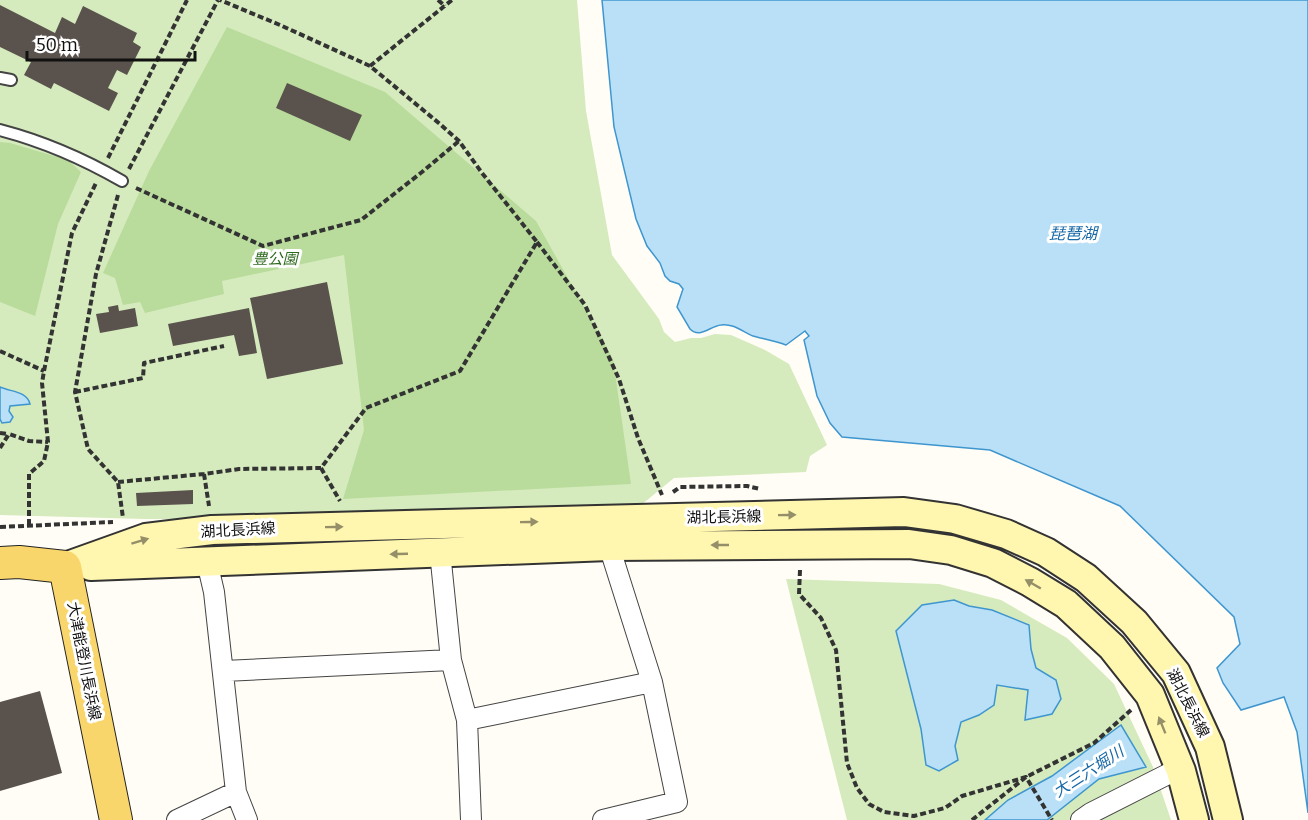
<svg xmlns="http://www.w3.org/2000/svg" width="1308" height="820" viewBox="0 0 1308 820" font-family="Bitter,'Noto Sans JP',serif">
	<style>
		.green { fill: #d5ebbd }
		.forest { fill: #b9dc9c }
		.water { fill: #b9e0f7; stroke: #3f96cf; stroke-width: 1.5 }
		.building { fill: #5a524d }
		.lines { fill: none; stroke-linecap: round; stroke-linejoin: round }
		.service-casing { stroke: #444; stroke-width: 14 }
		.minor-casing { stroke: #444; stroke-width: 22 }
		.secondary-casing { stroke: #333; stroke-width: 32 }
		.primary-casing { stroke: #222; stroke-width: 34 }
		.path { stroke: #333; stroke-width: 4; stroke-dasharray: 6 3; stroke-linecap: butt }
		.service { stroke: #fff; stroke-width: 10 }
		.minor { stroke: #fff; stroke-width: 20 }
		.secondary { stroke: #fff6b0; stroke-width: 28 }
		.primary { stroke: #f9d66b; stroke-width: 32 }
		.oneway { fill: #948f68 }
		.labels { text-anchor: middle; stroke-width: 6; stroke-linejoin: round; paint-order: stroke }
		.park-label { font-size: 15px; font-style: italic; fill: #2f6b1f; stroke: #fff }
		.street-label { font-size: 15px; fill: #111; stroke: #fff }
		.water-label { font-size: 16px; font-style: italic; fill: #1768a6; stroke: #fff }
	</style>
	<rect width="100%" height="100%" fill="#fffdf5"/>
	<!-- green -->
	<path class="green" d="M0 0H577L586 111 612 255 659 319 664 332 675 342 691 338H701L715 334 731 335 765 350 789 364 827 445 810 456 806 472 674 478 635 510 272 519H144L0 515Z
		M786 579 939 584 1001 600 1067 638 1114 684 1153 767 1171 820H847Z"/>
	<!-- forest -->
	<path class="forest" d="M227 27 385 92 536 221 613 359 631 484 343 499 364 430 344 255 222 281 224 294 145 313 140 302 123 305 115 278 103 273 149 171Z
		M0 142 10 143 68 160 81 172 58 224 35 316 0 302Z"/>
	<!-- water -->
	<path class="water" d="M602 0H1308V813L1297 732 1284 697 1241 710 1223 683 1217 668 1240 644 1234 617 1120 506 990 450 842 437 830 423 817 396 804 340 809 336 805 331 786 345C775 341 764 339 753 336 743 332 733 323 721 325 710 326 700 339 690 329L677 307 683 289 679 284 670 281 665 276 660 263 647 246 636 219 614 127Z
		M0 387C11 392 27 391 30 404L10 406 9 411 13 417 10 422 2 423 0 419Z
		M954 600 969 606 992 610 1029 625 1031 649 1036 668 1056 680 1061 699 1052 714 1025 720 1028 690 997 685 994 705 979 715 961 722 955 746 958 760 939 771 926 765 921 729 896 631 922 605Z
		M1121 725 1146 767 1099 779 1047 820H985L1008 800 1052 776Z"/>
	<!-- building -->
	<path class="building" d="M0 5 55 33 62 17 75 24 83 6 137 33 133 42 141 47 127 75 117 70 108 88 118 93 109 111 54 83 51 89 24 75 31 62 0 47Z
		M287 83 362 115 350 141 276 108Z
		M327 282 343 364 267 379 250 298Z
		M118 305 119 311 135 308 138 326 100 333 96 314 109 312 108 307Z
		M249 308 257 353 239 356 234 335 173 346 168 324Z
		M193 490V504L137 506 136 493Z
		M40 691 62 773 0 791V702Z"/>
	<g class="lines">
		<!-- service casing -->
		<g class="service-casing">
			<path id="service" d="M0 78 11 80
				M0 130C42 141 84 159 122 181"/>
		</g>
		<!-- minor casing -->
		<g class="minor-casing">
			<path id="minor" d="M440 552 451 660 467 720 471 820
				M207 562 214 592 236 792
				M224 671 451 660
				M467 720 652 682
				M177 820 236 792 247 820
				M603 820 677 802 652 682 609 546
				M1081 820 1091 813 1168 774 1181 771"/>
		</g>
		<!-- secondary casing -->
		<g class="secondary-casing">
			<path id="secondary" d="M91 566 609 546 909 544 951 550 993 563 1030 582 1066 604 1112 647 1150 695 1181 771 1194 820
				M65 567 146 538 212 530 904 512 955 519 1006 534 1046 552 1086 578 1134 622 1176 673 1210 747 1228 820"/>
		</g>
		<!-- primary casing -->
		<g class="primary-casing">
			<path id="primary" d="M0 563 19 562 65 567 116 820"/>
		</g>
		<!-- path -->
		<path class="path" d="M438 0 445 6
			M370 66 452 0
			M108 158 187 0
			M129 169 218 0
			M136 188 263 246 361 220 422 172 459 141
			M118 195 96 274 75 392 88 449 118 482 123 518
			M537 242 585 305 619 379 638 438 662 495
			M0 351 44 371
			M75 392 143 378 144 363 224 346
			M0 433 9 434
			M0 448 9 434 29 441 48 442
			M321 468 340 501
			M204 474 209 506
			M118 482 204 474 239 469 321 468 366 408 460 371 537 242 482 173 459 141 440 124 370 66 280 25 220 0
			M673 492 680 487 747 486 760 489
			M29 525V474L44 461 48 442 42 383 44 371 72 233 96 183
			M0 527 113 522
			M800 570 799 594 821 618 836 650 847 763 857 788 869 804 884 812 914 816 945 808 962 796 1026 777 1052 820
			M972 820 1026 777 1094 743 1131 710"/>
		<!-- service -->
		<use href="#service" class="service"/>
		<!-- minor -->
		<use href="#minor" class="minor"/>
		<!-- secondary -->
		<use href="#secondary" class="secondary"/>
		<!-- primary -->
		<use href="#primary" class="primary"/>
	</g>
	<!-- one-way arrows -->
	<defs><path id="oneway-solid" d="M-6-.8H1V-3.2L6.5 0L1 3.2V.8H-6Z" transform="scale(1.5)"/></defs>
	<g class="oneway">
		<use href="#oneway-solid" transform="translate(787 515) rotate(-1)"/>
		<use href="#oneway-solid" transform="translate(529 522) rotate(-1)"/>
		<use href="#oneway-solid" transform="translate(334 527) rotate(-1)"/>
		<use href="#oneway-solid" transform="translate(140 541) rotate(-17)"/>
		<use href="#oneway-solid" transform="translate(720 545) rotate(180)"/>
		<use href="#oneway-solid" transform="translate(399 554) rotate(178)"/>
		<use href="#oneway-solid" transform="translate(1033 584) rotate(-150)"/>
		<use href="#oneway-solid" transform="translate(1162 725) rotate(-112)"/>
	</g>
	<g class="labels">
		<!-- park labels -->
		<g class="park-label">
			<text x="275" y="264">豊公園</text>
		</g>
		<!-- street labels -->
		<g class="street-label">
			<text transform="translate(724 517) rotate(-1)" y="5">湖北長浜線</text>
			<text transform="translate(238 530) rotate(-3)" y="5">湖北長浜線</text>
			<text transform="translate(84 661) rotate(79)" y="5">大津能登川長浜線</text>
			<text transform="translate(1188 703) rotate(63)" y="5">湖北長浜線</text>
		</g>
		<!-- water labels -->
		<g class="water-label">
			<text x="1073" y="239">琵琶湖</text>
			<text transform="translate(1088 771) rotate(-33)" y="6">大三六堀川</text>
		</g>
	</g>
	<!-- scale -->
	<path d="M27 51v9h168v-9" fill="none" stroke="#111111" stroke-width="3"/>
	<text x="36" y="51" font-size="18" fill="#111111" stroke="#ffffff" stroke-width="4.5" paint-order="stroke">50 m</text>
</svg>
